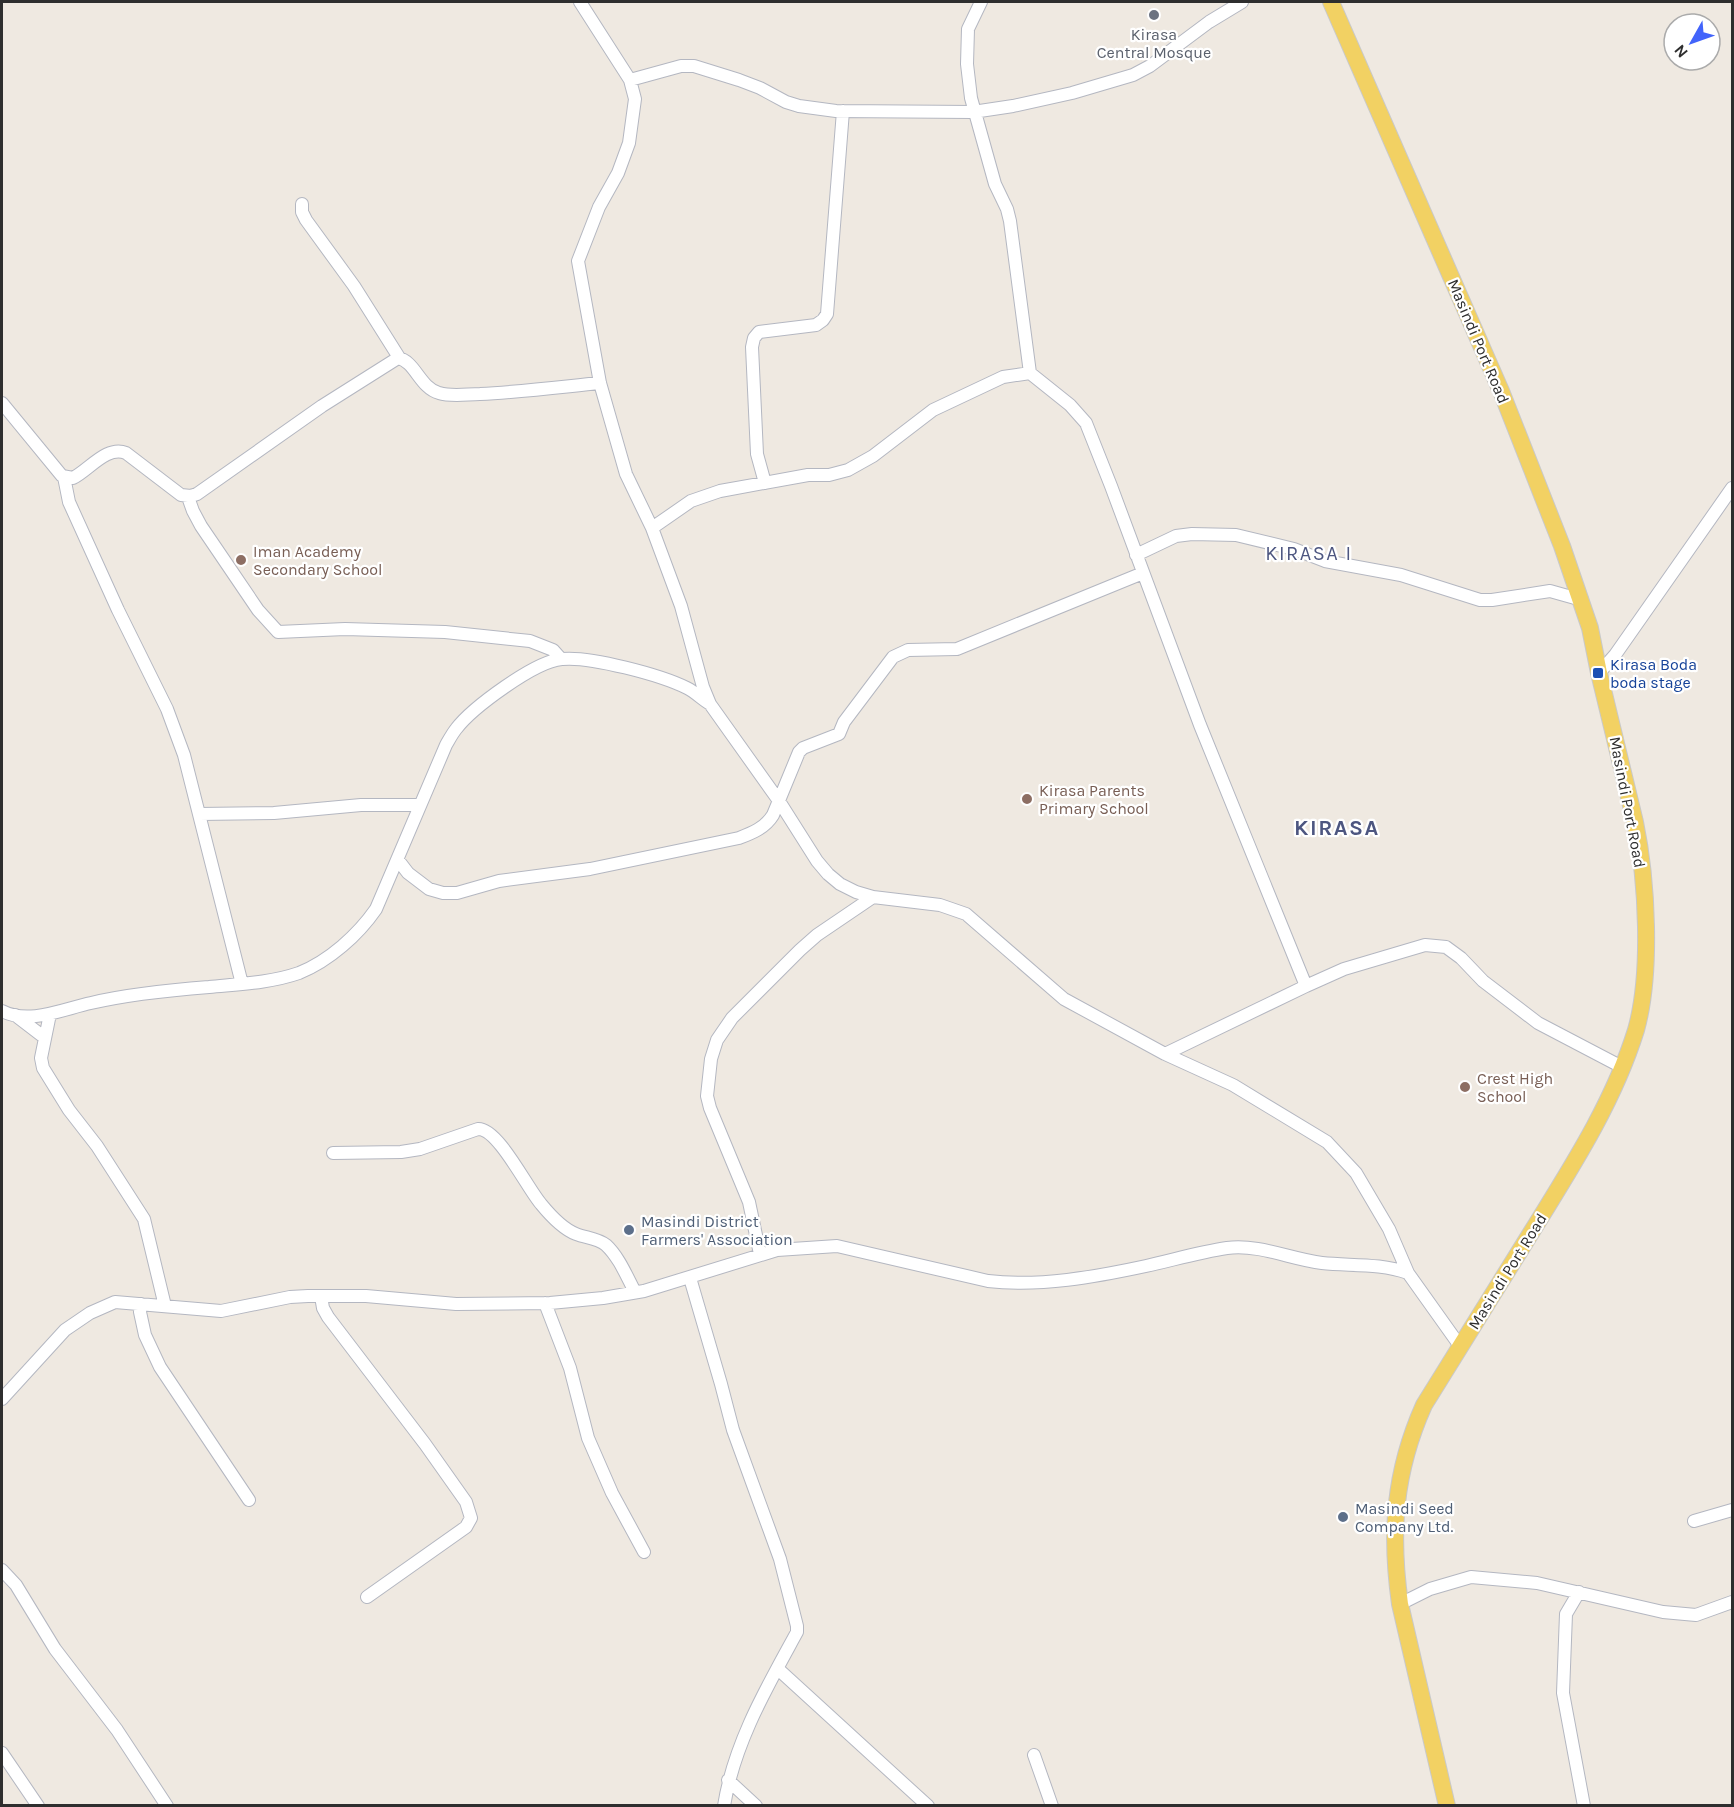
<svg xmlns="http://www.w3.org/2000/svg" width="1734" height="1807" viewBox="0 0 1734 1807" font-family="Karla,sans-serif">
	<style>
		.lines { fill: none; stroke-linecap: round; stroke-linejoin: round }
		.minor-casing { stroke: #b4b7c1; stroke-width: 14 }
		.major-casing { stroke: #c9c9c9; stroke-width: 18 }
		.minor { stroke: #fff; stroke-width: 12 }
		.major { stroke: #f2d163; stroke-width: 16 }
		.worship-dot { fill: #6b7280; stroke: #fff; stroke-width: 2 }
		.education-dot { fill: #8d6e63; stroke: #fff; stroke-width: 2 }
		.transit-dot { fill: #1a4fb4; stroke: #fff; stroke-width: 2 }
		.service-dot { fill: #5c6f8a; stroke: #fff; stroke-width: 2 }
		.labels { text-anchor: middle; stroke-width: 4.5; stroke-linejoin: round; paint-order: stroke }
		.worship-label { font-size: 16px; fill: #5b616d; stroke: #fff }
		.street-label { font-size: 16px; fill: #2e2e2e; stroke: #fff }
		.education-label { font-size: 16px; fill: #785e54; stroke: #fff; text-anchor: start }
		.transit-label { font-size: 16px; fill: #164399; stroke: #fff; text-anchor: start }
		.service-label { font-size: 16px; fill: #4e5e75; stroke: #fff; text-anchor: start }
		.quarter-label { font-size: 20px; letter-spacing: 1.5px; fill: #4d5680; stroke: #fff }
		.district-label { font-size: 22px; font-weight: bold; letter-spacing: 1.5px; fill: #4d5680; stroke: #fff }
	</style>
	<rect width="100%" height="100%" fill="#efe9e1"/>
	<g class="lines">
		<!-- minor casing -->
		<g class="minor-casing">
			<path id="minor" d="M580 2 630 80 635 99 629 143 618 173 599 207 578 261 600 383 626 474 652 528 681 606 703 687 710 704 779 801 817 861 828 874 840 884 856 892 873 897 940 905 966 914 1064 999 1165 1054 1233 1085 1327 1142 1356 1173 1389 1229 1408 1273 1460 1346
				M981 2 968 29 967 64 971 98 995 184 1007 209 1010 221 1030 373
				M630 80 681 66H694L739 80 760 88 786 102 799 106 836 111 973 112 1013 106 1072 93 1133 75 1150 66 1209 22 1242 2
				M302 204V212L306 220 354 286 400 359
				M2 403 62 476 73 478C89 470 107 445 126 453L181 495 191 496 197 494 322 406 398 358C415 361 420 388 439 393 452 397 467 394 480 394 521 392 560 387 600 383
				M64 477 69 502 118 610 167 709 184 755 242 984
				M765 483 757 454 752 347 754 338 759 332 816 325 823 320 827 314 843 111
				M188 497 193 511 201 526 258 610 278 632 345 629 445 632 530 641 553 650 561 659
				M652 528 691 501 720 491 808 475H829L848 470 873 456 933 410 1003 377 1030 373 1070 405 1086 423 1111 486 1200 725 1306 986
				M1136 555 1176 536 1192 534 1236 535 1294 549 1325 561 1401 575 1480 600H1492L1550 591 1582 600
				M1599 673 1615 655 1732 488
				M199 814 274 813 361 805H420
				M398 860 408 873 429 889 443 893H457L499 881 590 869 739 838C752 833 765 828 773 815L799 752 803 748 839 734 844 722 893 657 908 650 957 649 1143 573
				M2 1011C29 1025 63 1009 91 1003 129 994 170 990 209 987 239 984 270 983 299 973 329 961 358 935 376 909L446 745C449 740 452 734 456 729 472 708 535 661 562 659 590 656 661 675 687 688 695 692 702 699 710 704
				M50 1014 41 1058 43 1068 69 1110 97 1146 144 1219 165 1306
				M15 1015 45 1038
				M1165 1054 1306 986 1344 969 1425 945 1446 947 1461 958 1483 981 1538 1023 1622 1067
				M333 1153 401 1152 420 1149 478 1129C498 1128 527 1188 541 1204 550 1215 563 1229 576 1234 586 1238 597 1238 606 1245 619 1257 627 1277 635 1292
				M760 1254 749 1202 710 1108 707 1096 711 1059 717 1040 732 1018 800 950 817 935 873 897
				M690 1278 721 1384 733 1430 780 1559 797 1626V1632C767 1687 734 1743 724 1806
				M321 1296 323 1308 328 1317 425 1444 466 1502 471 1518 466 1527 367 1597
				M545 1303 570 1368 588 1438 612 1493 644 1552
				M141 1304 140 1312 145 1335 160 1367 249 1500
				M2 1399 65 1330 90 1313 115 1302 221 1311 290 1297 308 1296H366L456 1304 550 1303 603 1298 644 1291 777 1250 837 1246 988 1281C1040 1287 1095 1277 1146 1266 1173 1260 1200 1252 1227 1248 1260 1244 1290 1259 1322 1263 1350 1266 1380 1263 1408 1273
				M1694 1521 1732 1510
				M2 1570 16 1585 55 1649 117 1730 167 1806
				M1579 1592 1566 1614 1563 1693 1584 1806
				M1400 1604 1430 1589 1471 1577 1537 1583 1663 1612 1696 1615 1732 1602
				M778 1669 928 1806
				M2 1753 38 1806
				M1034 1755 1052 1806
				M728 1780 756 1806"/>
		</g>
		<!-- major casing -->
		<g class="major-casing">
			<path id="major" d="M1331 2 1501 391 1562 546 1590 628 1599 673 1635 822C1647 880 1652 973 1636 1030 1614 1101 1573 1165 1534 1228 1497 1287 1461 1346 1424 1405 1394 1472 1390 1533 1400 1604L1447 1806"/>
		</g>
		<!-- minor -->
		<use href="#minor" class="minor"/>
		<!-- major -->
		<use href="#major" class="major"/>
	</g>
	<!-- markers -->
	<circle class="worship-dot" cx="1154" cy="15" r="6"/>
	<g class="education-dot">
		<circle cx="241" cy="560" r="6"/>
		<circle cx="1027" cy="799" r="6"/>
		<circle cx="1465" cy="1087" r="6"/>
	</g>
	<rect class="transit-dot" x="1592" y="667" width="12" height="12" rx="3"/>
	<g class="service-dot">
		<circle cx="629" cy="1230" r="6"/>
		<circle cx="1343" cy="1517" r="6"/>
	</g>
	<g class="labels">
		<!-- worship labels -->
		<g class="worship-label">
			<text x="1154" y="40">Kirasa<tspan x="1154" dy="18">Central Mosque</tspan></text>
		</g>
		<!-- street labels -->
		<g class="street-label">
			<text transform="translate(1479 341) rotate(67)" y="6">Masindi Port Road</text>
			<text transform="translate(1628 802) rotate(79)" y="6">Masindi Port Road</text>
			<text transform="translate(1507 1271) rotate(-58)" y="6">Masindi Port Road</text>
		</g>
		<!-- education labels -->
		<g class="education-label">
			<text x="253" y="557">Iman Academy<tspan x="253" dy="18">Secondary School</tspan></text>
			<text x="1039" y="796">Kirasa Parents<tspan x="1039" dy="18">Primary School</tspan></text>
			<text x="1477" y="1084">Crest High<tspan x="1477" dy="18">School</tspan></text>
		</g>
		<!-- transit labels -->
		<g class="transit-label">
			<text x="1610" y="670">Kirasa Boda<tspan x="1610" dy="18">boda stage</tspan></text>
		</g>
		<!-- service labels -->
		<g class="service-label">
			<text x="641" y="1227">Masindi District<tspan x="641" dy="18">Farmers' Association</tspan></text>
			<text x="1355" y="1514">Masindi Seed<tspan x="1355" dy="18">Company Ltd.</tspan></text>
		</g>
		<!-- quarter labels -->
		<g class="quarter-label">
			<text x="1309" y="560">KIRASA I</text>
		</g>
		<!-- district labels -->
		<g class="district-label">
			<text x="1337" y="835">KIRASA</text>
		</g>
	</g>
	<!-- border -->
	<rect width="1734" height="1807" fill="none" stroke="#2e2e2e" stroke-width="6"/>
	<!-- north arrow -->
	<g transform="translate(1692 42) rotate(230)"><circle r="28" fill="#ffffff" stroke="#ababab" stroke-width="1.5"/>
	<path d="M0-4.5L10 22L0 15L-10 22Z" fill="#4264fb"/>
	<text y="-9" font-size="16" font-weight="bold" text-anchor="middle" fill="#2e2e2e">N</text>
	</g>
</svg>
